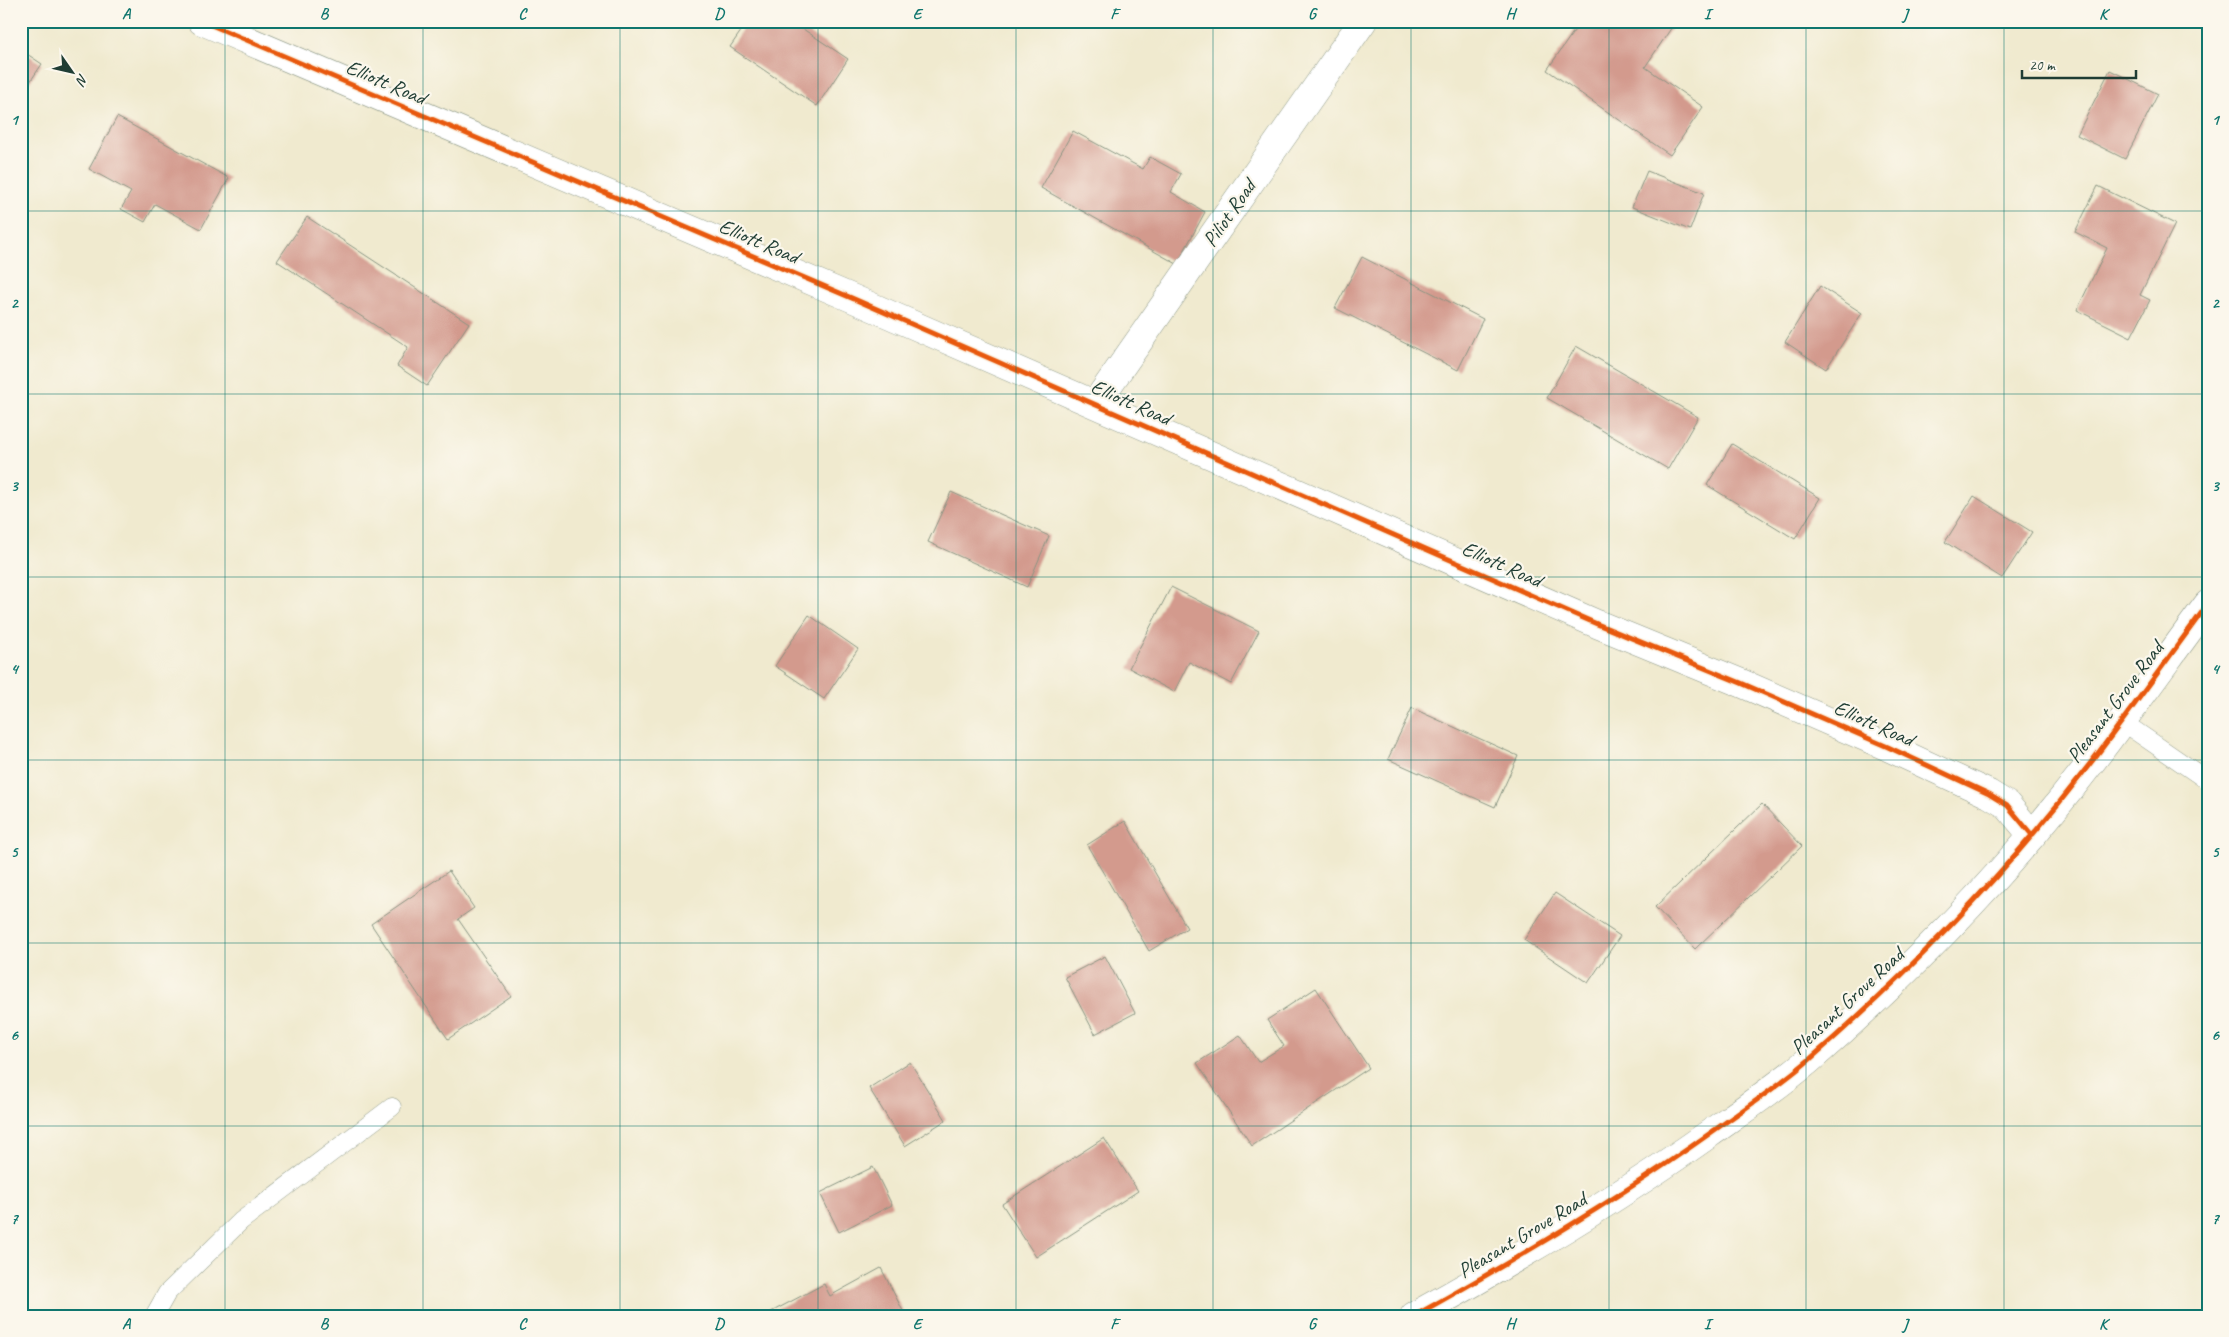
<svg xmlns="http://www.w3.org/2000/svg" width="2229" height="1337" viewBox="0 0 2229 1337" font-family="Caveat,sans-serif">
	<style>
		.building { fill: #d39a8d }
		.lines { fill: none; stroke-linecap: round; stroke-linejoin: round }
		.service-casing { stroke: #889482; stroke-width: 19 }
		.minor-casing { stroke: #889482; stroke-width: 29 }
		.tertiary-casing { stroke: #889482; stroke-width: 29 }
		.service { stroke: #fff; stroke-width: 18 }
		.minor { stroke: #fff; stroke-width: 28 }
		.tertiary { stroke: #fff; stroke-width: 28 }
		.cycleway-casing { stroke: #fbf7ec; stroke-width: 8 }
		.cycleway { stroke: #e8590c; stroke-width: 5 }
		.grid { fill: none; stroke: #0f766e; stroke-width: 1; stroke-opacity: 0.55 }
		.labels { text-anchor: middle; stroke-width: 4.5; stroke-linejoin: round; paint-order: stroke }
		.street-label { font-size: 21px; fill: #1f3d34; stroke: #fbf7ec }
		.neatline { fill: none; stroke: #0f766e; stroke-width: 2 }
		.grid-label { font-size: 16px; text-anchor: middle; font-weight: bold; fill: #0f766e }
	</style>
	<rect width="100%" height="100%" fill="#fbf7ec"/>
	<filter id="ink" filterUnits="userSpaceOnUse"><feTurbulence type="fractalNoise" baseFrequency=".02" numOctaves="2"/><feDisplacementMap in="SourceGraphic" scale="10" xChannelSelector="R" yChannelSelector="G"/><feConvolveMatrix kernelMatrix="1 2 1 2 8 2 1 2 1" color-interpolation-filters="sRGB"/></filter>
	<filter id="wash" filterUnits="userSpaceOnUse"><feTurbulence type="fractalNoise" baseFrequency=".0096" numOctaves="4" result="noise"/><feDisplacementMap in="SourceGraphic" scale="20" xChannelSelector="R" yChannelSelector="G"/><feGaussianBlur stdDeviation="1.12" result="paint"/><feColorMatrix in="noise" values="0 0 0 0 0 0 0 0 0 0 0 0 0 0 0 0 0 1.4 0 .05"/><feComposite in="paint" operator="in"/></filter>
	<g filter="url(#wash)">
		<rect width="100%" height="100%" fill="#f0eacf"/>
		<g id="blocks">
			<!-- building -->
			<path class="building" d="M748 21H791L848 59 817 106 730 47Z
				M1581 21H1676L1645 67 1703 107 1670 155 1547 70Z
				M21 50 42 64 21 95Z
				M2110 70 2158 94 2125 159 2077 135Z
				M117 117 229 178 201 229 155 204 145 222 121 209 131 192 89 169Z
				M1073 131 1143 169 1150 157 1181 174 1171 192 1205 212 1177 264 1041 188Z
				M1647 171 1704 193 1690 230 1632 207Z
				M2098 186 2175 224 2140 295 2150 300 2131 337 2077 310 2107 248 2075 232Z
				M307 217 469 323 427 386 397 366 408 347 277 261Z
				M1362 257 1483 319 1458 370 1335 308Z
				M1820 286 1862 313 1826 369 1785 342Z
				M1576 346 1698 417 1668 469 1547 398Z
				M1732 444 1820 498 1795 539 1707 485Z
				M951 492 1049 536 1027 587 928 542Z
				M1974 496 2032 532 2002 578 1945 542Z
				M1171 587 1259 631 1231 684 1189 662 1174 692 1129 668Z
				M809 615 858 649 824 699 775 666Z
				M1412 708 1518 756 1495 807 1388 759Z
				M1762 804 1802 846 1695 949 1655 907Z
				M1125 821 1187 928 1149 951 1087 845Z
				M449 871 474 908 458 919 511 996 448 1039 371 924Z
				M1555 893 1620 936 1588 983 1524 940Z
				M1105 956 1135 1013 1095 1034 1065 977Z
				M1316 988 1369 1068 1252 1146 1197 1063 1240 1035 1258 1062 1284 1046 1267 1020Z
				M910 1062 946 1120 905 1146 869 1088Z
				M1104 1138 1138 1191 1036 1257 1002 1204Z
				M873 1167 892 1205 839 1232 820 1193Z
				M881 1268 903 1311 893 1316H773L771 1312 824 1284 830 1296Z"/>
		</g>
	</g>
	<g filter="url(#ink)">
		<use href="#blocks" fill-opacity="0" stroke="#889482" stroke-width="1"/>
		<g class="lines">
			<!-- service casing -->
			<g class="service-casing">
				<path id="service" d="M2121 721 2208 781
					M154 1316 167 1293 241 1221 392 1107"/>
			</g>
			<!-- minor casing -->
			<g class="minor-casing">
				<path id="minor" d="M202 21 854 299 1597 624 1741 683 1888 747 1989 794 2007 805 2032 835
					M1095 404 1363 21"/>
			</g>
			<!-- tertiary casing -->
			<g class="tertiary-casing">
				<path id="tertiary" d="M1414 1316C1515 1260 1615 1201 1709 1134 1743 1110 1777 1087 1809 1060 1911 971 2006 873 2089 765 2129 713 2168 658 2208 604"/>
			</g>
			<!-- service -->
			<use href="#service" class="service"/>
			<!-- minor -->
			<use href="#minor" class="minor"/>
			<!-- tertiary -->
			<use href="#tertiary" class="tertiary"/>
			<!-- cycleway casing -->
			<g class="cycleway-casing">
				<path id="cycleway" d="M202 21 854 299 1597 624 1741 683 1888 747 1989 794 2007 805 2032 835
					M1414 1316C1515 1260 1615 1201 1709 1134 1743 1110 1777 1087 1809 1060 1911 971 2006 873 2089 765 2129 713 2168 658 2208 604"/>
			</g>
			<!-- cycleway -->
			<use href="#cycleway" class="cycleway"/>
		</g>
	</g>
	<!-- grid -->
	<path class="grid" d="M225 21V1316M423 21V1316M620 21V1316M818 21V1316M1016 21V1316M1213 21V1316M1411 21V1316M1609 21V1316M1806 21V1316M2004 21V1316M21 211H2208M21 394H2208M21 577H2208M21 760H2208M21 943H2208M21 1126H2208"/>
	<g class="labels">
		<!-- street labels -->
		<g class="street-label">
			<text transform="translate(386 82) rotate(23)" y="7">Elliott Road</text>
			<text transform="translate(1229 213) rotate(-55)" y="7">Piliot Road</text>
			<text transform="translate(759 241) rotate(23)" y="7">Elliott Road</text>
			<text transform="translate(1131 402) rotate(24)" y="7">Elliott Road</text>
			<text transform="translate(1502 564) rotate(24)" y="7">Elliott Road</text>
			<text transform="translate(2115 702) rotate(-53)" y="7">Pleasant Grove Road</text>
			<text transform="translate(1874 723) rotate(24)" y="7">Elliott Road</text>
			<text transform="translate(1847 1001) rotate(-43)" y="7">Pleasant Grove Road</text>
			<text transform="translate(1522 1235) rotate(-31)" y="7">Pleasant Grove Road</text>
		</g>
	</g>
	<!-- margin -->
	<rect width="2229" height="1337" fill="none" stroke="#fbf7ec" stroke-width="55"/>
	<!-- north arrow -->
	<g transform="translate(72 72) rotate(124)" stroke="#fbf7ec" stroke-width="4" paint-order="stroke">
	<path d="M0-4L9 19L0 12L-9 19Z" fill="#1f3d34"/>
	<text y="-8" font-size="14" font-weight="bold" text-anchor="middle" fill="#1f3d34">N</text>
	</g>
	<!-- scale -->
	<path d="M2022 70v8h114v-8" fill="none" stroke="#1f3d34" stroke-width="2.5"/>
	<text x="2029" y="70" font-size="15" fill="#1f3d34" stroke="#fbf7ec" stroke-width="4" paint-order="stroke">20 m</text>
	<rect x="28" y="28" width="2174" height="1282" class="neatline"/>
	<g class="grid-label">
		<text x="126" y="19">A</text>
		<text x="324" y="19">B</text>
		<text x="522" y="19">C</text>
		<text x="719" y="19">D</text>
		<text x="917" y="19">E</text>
		<text x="1114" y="19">F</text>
		<text x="1312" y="19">G</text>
		<text x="1510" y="19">H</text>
		<text x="1707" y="19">I</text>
		<text x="1905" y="19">J</text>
		<text x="2103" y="19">K</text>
		<text x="14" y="125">1</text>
		<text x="2215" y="125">1</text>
		<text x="14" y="308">2</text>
		<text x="2215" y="308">2</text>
		<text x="14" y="491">3</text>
		<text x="2215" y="491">3</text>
		<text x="14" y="674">4</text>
		<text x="2215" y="674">4</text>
		<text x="14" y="857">5</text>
		<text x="2215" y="857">5</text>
		<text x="14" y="1040">6</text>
		<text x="2215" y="1040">6</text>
		<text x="14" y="1224">7</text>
		<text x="2215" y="1224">7</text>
		<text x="126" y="1329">A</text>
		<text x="324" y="1329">B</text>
		<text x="522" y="1329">C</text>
		<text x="719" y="1329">D</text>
		<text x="917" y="1329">E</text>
		<text x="1114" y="1329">F</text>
		<text x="1312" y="1329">G</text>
		<text x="1510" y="1329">H</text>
		<text x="1707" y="1329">I</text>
		<text x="1905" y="1329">J</text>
		<text x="2103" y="1329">K</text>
	</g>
</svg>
